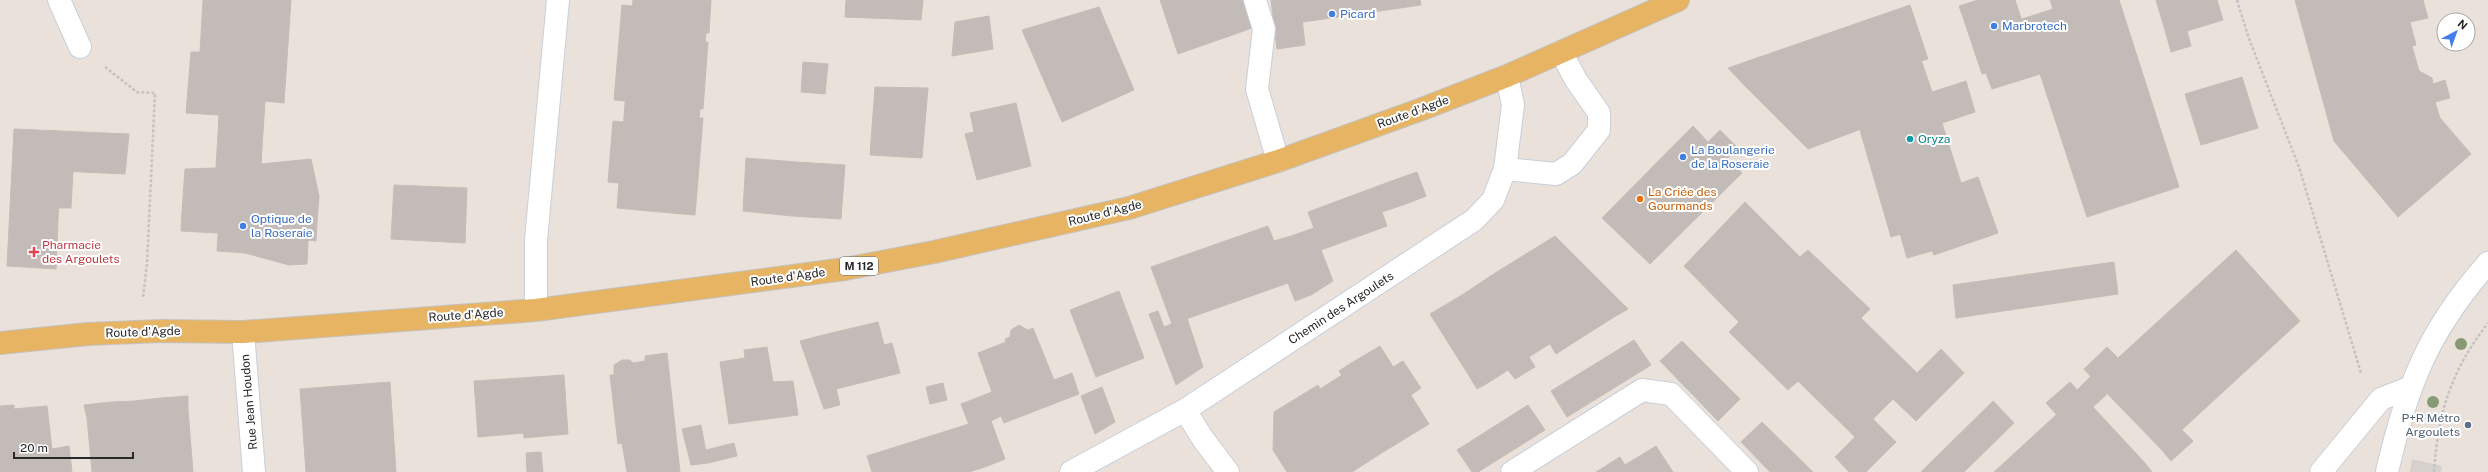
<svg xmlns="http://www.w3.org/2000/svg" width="2488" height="472" viewBox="0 0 2488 472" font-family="'Public Sans',sans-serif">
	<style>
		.plaza { fill: #d6d1cd }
		.building { fill: #c2bbb7; stroke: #c5bdb5 }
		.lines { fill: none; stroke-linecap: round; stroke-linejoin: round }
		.service-casing { stroke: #c9cfd9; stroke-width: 24 }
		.minor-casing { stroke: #c9cfd9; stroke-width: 24 }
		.primary-casing { stroke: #c3c3c3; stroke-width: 24 }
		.path { stroke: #c3c3c3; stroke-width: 2.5; stroke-dasharray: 3 2; stroke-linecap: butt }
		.service { stroke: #fff; stroke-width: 22 }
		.minor { stroke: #fff; stroke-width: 22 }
		.primary { stroke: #e6b463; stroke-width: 22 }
		.tree { fill: #869a73 }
		.shop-dot { fill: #3f7fe0; stroke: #fff; stroke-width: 1.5 }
		.culture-dot { fill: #0f9aa8; stroke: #fff; stroke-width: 1.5 }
		.food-dot { fill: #e8710a; stroke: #fff; stroke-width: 1.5 }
		.health-dot { fill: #e0444e; stroke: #fff; stroke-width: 1.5 }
		.service-dot { fill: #5c6f8a; stroke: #fff; stroke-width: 1.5 }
		.labels { text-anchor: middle; stroke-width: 4; stroke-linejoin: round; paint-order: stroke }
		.shield { fill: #fff; stroke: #686868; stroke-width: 1 }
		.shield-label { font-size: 11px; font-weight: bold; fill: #282828 }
		.shop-label { font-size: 12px; fill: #366cbe; stroke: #fff; text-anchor: start }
		.street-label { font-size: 12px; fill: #282828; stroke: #fff }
		.culture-label { font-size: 12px; fill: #0d838f; stroke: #fff; text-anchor: start }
		.food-label { font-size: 12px; fill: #c56008; stroke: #fff; text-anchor: start }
		.health-label { font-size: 12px; fill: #be3a42; stroke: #fff; text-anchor: start }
		.service-label { font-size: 12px; fill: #4e5e75; stroke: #fff; text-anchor: end }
	</style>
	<rect width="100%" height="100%" fill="#eae1db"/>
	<!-- plaza -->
	<path class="plaza" d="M2412 459 2442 466 2441 472H2410Z"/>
	<!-- building -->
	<path class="building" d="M203 0H291L284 103 265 101 261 164 311 159 319 196 317 223H309L307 264 289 265 245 253 248 216 182 212 185 169 216 168 219 115 186 113 191 52H200Z
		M633 0H711L709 33H706L705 42H708L703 109H700L699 118H703L696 203 661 201 660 212 617 208Z
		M846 0H923L921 20 845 17Z
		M1160 0H1245L1255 27 1178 54Z
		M1271 0H1300L1305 45 1277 49Z
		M1300 0H1420L1421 5 1303 22Z
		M1978 0H1990L1995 16 1966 26 1959 6Z
		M1990 0H2015L2040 74 1992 89 1986 73 1982 74 1966 26 1995 16Z
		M2050 0H2119L2179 187 2087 217 2022 19 2053 9Z
		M2156 0H2217L2223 20 2167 37Z
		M2295 0H2423L2428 18 2410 22 2416 45 2412 46 2419 71 2432 78 2433 84 2445 80 2450 98 2435 102 2440 118 2471 154 2398 217 2334 141Z
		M622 5 633 6 625 101 614 100Z
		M1910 5 1928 59 1921 61 1906 15 1745 68 1750 83 1745 86 1728 68Z
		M1099 7 1134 90 1062 122 1022 30Z
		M1906 15 1932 92 1966 81 1975 112 1942 123 1961 183 1978 177 1998 233 1934 255 1932 251 1907 258 1869 126 1808 149 1795 111 1775 116 1745 86 1750 83 1745 68Z
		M989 16 993 49 952 56 955 22Z
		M2187 31 2191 46 2171 52 2167 37Z
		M803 62 828 64 825 94 801 92Z
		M2242 77 2258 128 2201 145 2185 94Z
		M875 87 928 88 922 158 870 155Z
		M1016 103 1031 166 977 180 965 134 974 132 970 113Z
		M1795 111 1808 149 1775 116Z
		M613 121 624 122 619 183 608 182Z
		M1693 126 1708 142 1720 130 1737 147 1727 159 1742 173 1650 264 1602 218Z
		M1869 126 1901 234 1891 237 1860 130Z
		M14 129 129 134 125 174 60 171 56 269 7 266Z
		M746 158 796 162 792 216 743 211Z
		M796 162 845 165 841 219 792 216Z
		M60 171H73L71 208H59Z
		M1417 172 1426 196 1406 204 1397 179Z
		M1397 179 1406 204 1382 212 1387 226 1321 250 1333 281 1311 295 1291 236 1314 228 1308 212Z
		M394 185 467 188 465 243 391 239Z
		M661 201 696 203 695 215 660 212Z
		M1745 202 1800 257 1808 250 1870 309 1861 318 1918 374 1855 437 1798 381 1788 390 1729 332 1739 322 1684 266Z
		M182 212 248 216 245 253 217 251 218 233 181 231Z
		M309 223H317L316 241 308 240Z
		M1268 226 1274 241 1291 236 1311 295 1295 301 1288 283 1172 324 1151 267Z
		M1555 236 1618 299 1607 306 1614 317 1573 343 1567 333 1486 384 1476 369 1468 374 1430 314 1462 295 1464 299 1495 280 1492 275Z
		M2236 250 2300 321 2161 449 2094 380Z
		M2114 262 2118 294 1956 318 1953 285Z
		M1492 275 1495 280 1464 299 1462 295Z
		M1119 291 1144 358 1096 377 1070 310Z
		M1618 299 1628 309 1614 317 1607 306Z
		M1158 311 1164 327 1187 318 1203 367 1176 385 1149 314Z
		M878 322 884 345 892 343 900 373 836 389 823 335Z
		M1019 325 1028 330 1033 328 1054 380 1072 373 1079 394 1004 423 1001 416 991 421 1005 459 985 467 961 404 992 392 978 353 1006 342 1005 339 1010 337 1011 330Z
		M1567 333 1573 343 1556 354 1550 344Z
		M823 335 840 405 824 409 800 341Z
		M1634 340 1651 365 1567 417 1551 391Z
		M1682 341 1740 399 1718 421 1660 361Z
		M1380 346 1429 424 1380 454 1375 446 1361 455 1354 444 1325 462 1321 457 1297 472H1287L1273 450 1274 412 1318 385 1320 389 1342 375 1351 370 1348 365Z
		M767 347 773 382 793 381 798 415 729 424 720 362 745 358 744 350Z
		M2107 347 2118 358 2094 380 2084 369Z
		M1941 349 1964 373 1916 421 1892 398Z
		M667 353 680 472H627L622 443 618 444 610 375H614V365L622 360H630L633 363 645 361V356Z
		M1529 357 1535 367 1515 379 1508 370Z
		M1403 361 1421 388 1411 395 1393 367Z
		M1348 365 1351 370 1342 375 1339 371Z
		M1476 369 1486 384 1477 389 1468 374Z
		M564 375 568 434 524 438 520 378Z
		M2091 376 2107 394 2093 407 2077 390Z
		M520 378 524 433 478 437 474 381Z
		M390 382 396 472H306L300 389Z
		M2070 382 2080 393 2057 415 2046 403Z
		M943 383 947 400 930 404 926 387Z
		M1102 387 1115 422 1095 434 1081 396Z
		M2080 393 2145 463 2136 472H1994Z
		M188 396V410L161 412V398Z
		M161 398V412L188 410 193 472H140L134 401Z
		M134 401 140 472H92L87 418 111 415V402Z
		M1993 401 2014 423 1964 472H1921Z
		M111 402V415L87 418 84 405Z
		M14 405V409L47 406 52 449 69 446 72 472H0V406Z
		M1528 405 1545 430 1478 472H1472L1457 450Z
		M1873 419 1896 442 1866 472H1849L1835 457Z
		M1762 422 1813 472H1770L1741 442Z
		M969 424 985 467 969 472H872L867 456Z
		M701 425 708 463 691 465 682 429Z
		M2182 430 2193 441 2171 461 2161 449Z
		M734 443 737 456 708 463 706 450Z
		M1354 444 1361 455 1375 446 1380 454 1352 472H1297L1321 457 1325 462Z
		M1656 446 1673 472H1596L1620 457 1625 465Z
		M541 452 543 472H527L526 453Z
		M2145 463 2152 472H2136Z"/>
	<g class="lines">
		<!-- service casing -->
		<g class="service-casing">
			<path id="service" d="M1255 0 1264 29 1257 89 1278 161
				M1505 169 1556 174 1572 164 1599 130V113L1576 80 1561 52
				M536 310V240L558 0
				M1512 472 1642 390 1671 394 1747 472
				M2321 472 2381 399 2409 388
				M2387 472C2407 385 2428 331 2488 263"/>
		</g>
		<!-- minor casing -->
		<g class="minor-casing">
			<path id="minor" d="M59 0 80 47
				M243 332 254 472
				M1185 410 1203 439 1228 472
				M1071 472 1185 410 1474 220 1493 200 1505 169 1513 105 1507 76"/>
		</g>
		<!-- primary casing -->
		<g class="primary-casing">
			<path id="primary" d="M0 343 88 334 161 331 243 332 536 310 845 269 934 252 1129 208 1278 161 1422 109 1507 76 1678 0"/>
		</g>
		<!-- path -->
		<path class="path" d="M2237 0 2248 36 2299 167 2361 373
			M105 67 137 92 155 93 147 263 143 298
			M2434 472C2438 412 2451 371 2488 323"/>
		<!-- service -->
		<use href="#service" class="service"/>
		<!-- minor -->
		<use href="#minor" class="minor"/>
		<!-- primary -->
		<use href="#primary" class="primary"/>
	</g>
	<!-- trees -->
	<g class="tree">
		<circle cx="2461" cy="344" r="6"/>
		<circle cx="2433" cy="402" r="6"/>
	</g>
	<!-- markers -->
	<g class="shop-dot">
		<circle cx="1332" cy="14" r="4"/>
		<circle cx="1994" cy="26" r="4"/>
		<circle cx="1683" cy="157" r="4"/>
		<circle cx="243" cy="226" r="4"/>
	</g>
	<circle class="culture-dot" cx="1910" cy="139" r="4"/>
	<circle class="food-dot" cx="1640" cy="199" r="4"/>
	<path class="health-dot" d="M32 246h4v4h4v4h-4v4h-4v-4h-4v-4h4z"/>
	<circle class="service-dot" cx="2468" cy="425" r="4"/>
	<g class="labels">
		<!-- shield labels -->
		<rect class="shield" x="840" y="257" width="38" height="18" rx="3"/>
		<g class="shield-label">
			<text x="859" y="270">M 112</text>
		</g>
		<!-- shop labels -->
		<g class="shop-label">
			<text x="1340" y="18">Picard</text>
			<text x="2002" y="30">Marbrotech</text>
			<text x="1691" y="154">La Boulangerie<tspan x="1691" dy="14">de la Roseraie</tspan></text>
			<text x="251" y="223">Optique de<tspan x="251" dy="14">la Roseraie</tspan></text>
		</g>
		<!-- street labels -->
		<g class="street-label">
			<text transform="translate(1413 112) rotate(-20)" y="4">Route d'Agde</text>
			<text transform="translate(1105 213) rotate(-14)" y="4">Route d'Agde</text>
			<text transform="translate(788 277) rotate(-8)" y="4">Route d'Agde</text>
			<text transform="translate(1341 308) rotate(-33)" y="4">Chemin des Argoulets</text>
			<text transform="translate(466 315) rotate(-4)" y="4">Route d'Agde</text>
			<text transform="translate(143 332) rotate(-2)" y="4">Route d'Agde</text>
			<text transform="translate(249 402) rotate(-95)" y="4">Rue Jean Houdon</text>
		</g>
		<!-- culture labels -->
		<g class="culture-label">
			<text x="1918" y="143">Oryza</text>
		</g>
		<!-- food labels -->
		<g class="food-label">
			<text x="1648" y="196">La Criée des<tspan x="1648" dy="14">Gourmands</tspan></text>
		</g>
		<!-- health labels -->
		<g class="health-label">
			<text x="42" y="249">Pharmacie<tspan x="42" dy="14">des Argoulets</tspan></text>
		</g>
		<!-- service labels -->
		<g class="service-label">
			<text x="2460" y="422">P+R Métro<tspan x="2460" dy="14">Argoulets</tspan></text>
		</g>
	</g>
	<!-- north arrow -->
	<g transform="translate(2456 32) rotate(41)"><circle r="19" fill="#ffffff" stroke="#a9a9a9"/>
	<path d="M0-3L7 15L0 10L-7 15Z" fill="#457ded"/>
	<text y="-6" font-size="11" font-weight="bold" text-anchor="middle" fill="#282828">N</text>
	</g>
	<!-- scale -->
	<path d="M14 452v6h119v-6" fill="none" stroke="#282828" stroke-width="2"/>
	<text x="20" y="452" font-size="12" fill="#282828" stroke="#ffffff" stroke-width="3" paint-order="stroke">20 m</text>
</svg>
